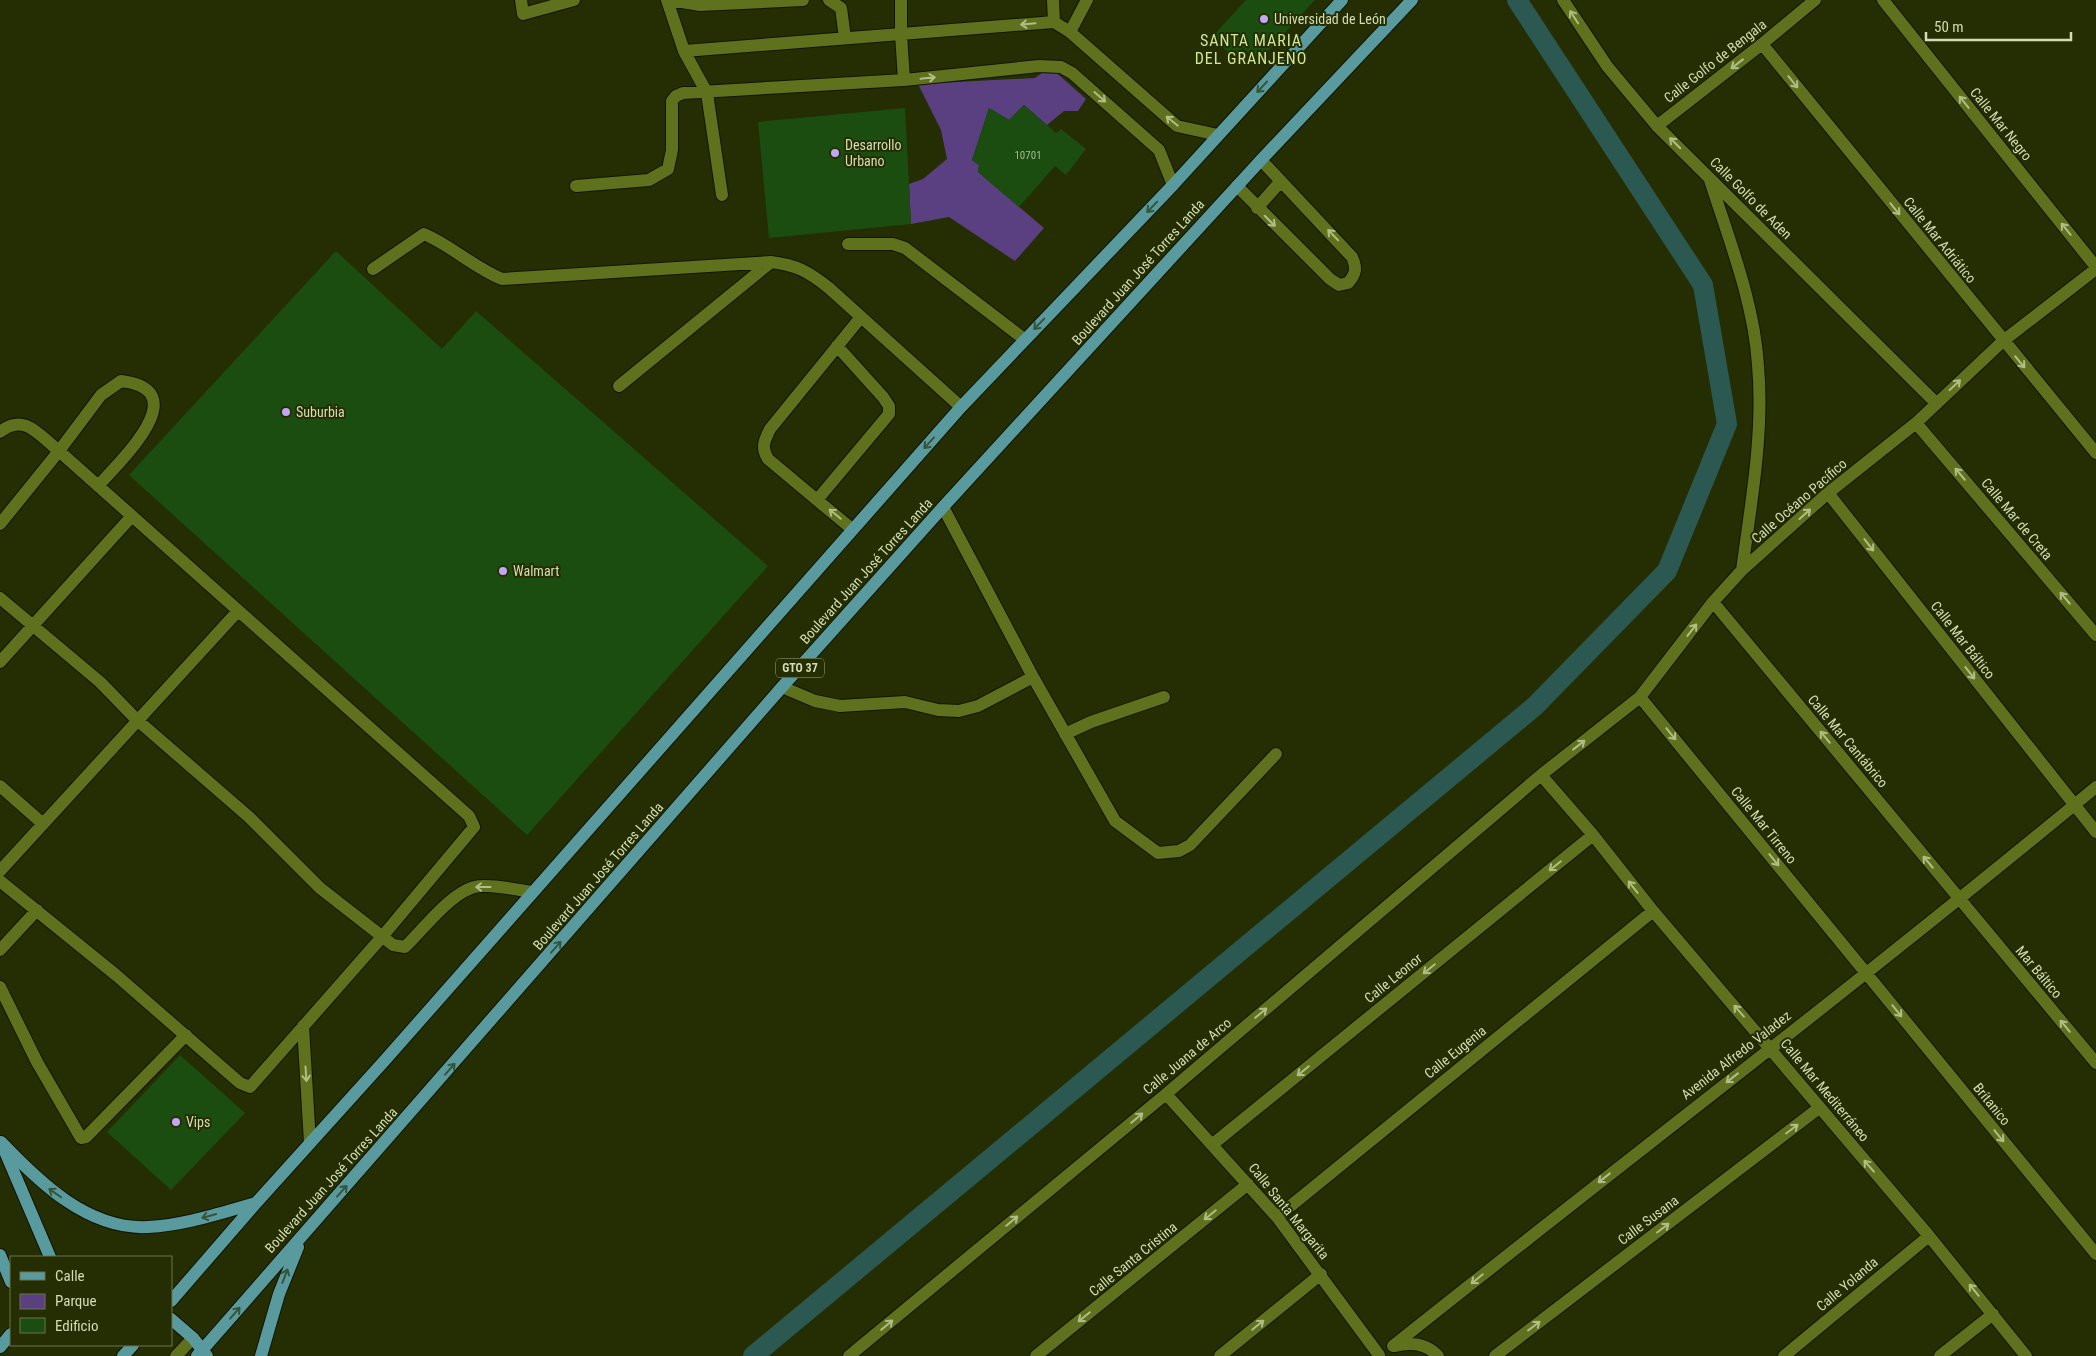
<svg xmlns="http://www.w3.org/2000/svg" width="2096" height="1356" viewBox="0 0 2096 1356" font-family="'Roboto Condensed',sans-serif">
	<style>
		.green { fill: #5a3f81 }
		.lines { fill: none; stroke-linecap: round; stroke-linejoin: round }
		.canal { stroke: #2b5850; stroke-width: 20 }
		.building { fill: #1b4d11 }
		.minor-casing { stroke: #101500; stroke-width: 14 }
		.major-casing { stroke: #101500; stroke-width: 14 }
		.minor { stroke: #5f711d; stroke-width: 12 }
		.major { stroke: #599a9f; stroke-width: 12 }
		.oneway { stroke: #b0bd87 }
		.oneway2 { stroke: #375439 }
		.poi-dot { fill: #c3a7f2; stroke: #252e02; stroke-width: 2 }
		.labels { text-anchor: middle; stroke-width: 4; stroke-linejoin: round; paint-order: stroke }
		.number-label { font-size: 11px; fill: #a4b98c }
		.shield { fill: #252e02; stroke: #9ea87f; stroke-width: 1 }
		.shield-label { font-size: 12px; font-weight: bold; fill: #d2ddb5 }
		.poi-label { font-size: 14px; fill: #d2ddb5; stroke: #252e02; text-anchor: start }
		.street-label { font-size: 14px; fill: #d2ddb5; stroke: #252e02 }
		.quarter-label { font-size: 16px; letter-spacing: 1px; fill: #d1e794; stroke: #252e02 }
	</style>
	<rect width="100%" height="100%" fill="#252e02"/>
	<!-- green -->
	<path class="green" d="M1050 67 1086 99 1078 111H1064L1047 125 1024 105 1009 120 989 108 972 160 979 165 978 172 1044 228 1015 261 949 217 911 224 909 184 923 179 947 159 941 130 918 84 1035 78Z"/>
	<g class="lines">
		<!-- canal -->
		<path class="canal" d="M753 1356 1535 706 1667 571 1727 424 1703 285 1517 0"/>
	</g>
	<!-- building -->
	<path class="building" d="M1246 0H1315L1258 62 1243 48 1234 58 1212 37Z
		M1024 105 1056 133 1061 129 1086 149 1066 175 1055 166 1019 207 978 172 979 165 972 160 989 108 1009 120Z
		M905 108 911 224 769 238 758 122Z
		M336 251 442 349 476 311 768 566 527 835 129 475Z
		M180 1055 245 1113 171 1190 107 1132Z"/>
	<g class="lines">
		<!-- minor casing -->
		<g class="minor-casing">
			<path id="minor" d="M521 0 523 14 574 0
				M667 0 684 51 707 93 722 195
				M670 0 700 5 803 0
				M829 0 841 8 845 38
				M1053 0 1054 22
				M1563 0 1607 66 1657 126 1936 403
				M1883 0 2096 267
				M1070 32 1087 0
				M1762 44 2096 453
				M684 51 901 34V0
				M1657 126 1762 44 1815 0
				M1710 180C1729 240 1754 302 1758 365 1764 433 1751 503 1742 570
				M1173 185 1159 150 1072 73 1061 67 1039 66 904 80 901 34 1054 22 1070 32 1177 126 1218 135
				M576 186 649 180 668 169 672 150V101L676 96 683 93 904 80
				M1237 186 1330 279 1339 285 1348 283C1356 274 1357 268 1352 257L1261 160
				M1257 208 1281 181
				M848 244H893L905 248 1024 339
				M373 269 424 234C452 246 473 267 502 279L771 262C797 265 809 272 829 288L961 407
				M837 346 883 397 889 406V414L817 500 768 459C761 448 764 441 770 429L861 317
				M619 386 771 262
				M1916 423 2096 635
				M0 432C24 412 40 436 59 451L469 816 474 827 381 938 250 1087 240 1083 116 975 0 881
				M1828 493 2096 832
				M817 500 852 529
				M943 507 1033 677 1115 821 1158 853 1179 851 1190 845 1276 754
				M0 524 59 451 101 395 121 381C197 390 120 461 98 486
				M0 598 100 682 136 719 249 817 320 888 393 945 405 947C424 929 455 886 482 886 498 885 516 890 532 892
				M1713 602 2096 1063
				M0 662 132 516
				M782 687 815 701 840 706 905 702 938 710 959 711 978 706 1033 677
				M1640 697 2096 1254
				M1065 734 1091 722 1164 697
				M1541 775 1593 835 1653 911 1929 1236 2026 1356
				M0 786 42 823
				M0 871 238 611
				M0 950 37 910
				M0 987 37 1062 81 1138 86 1137 186 1035
				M303 1026 310 1143
				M1166 1094 1277 1217 1379 1355
				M1213 1144 1593 835
				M1277 1217 1653 911
				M1393 1346C1627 1159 1866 978 2096 787
				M1395 1346C1411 1342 1426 1343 1438 1356
				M176 1356 193 1338
				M849 1356 1166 1094 1541 775 1640 697 1713 602 1742 570 1828 493 1916 423 2003 341 2096 269
				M1036 1356 1248 1184
				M1220 1356 1321 1274
				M1495 1356 1819 1108
				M1784 1356 1929 1236
				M1940 1356 1993 1314"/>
		</g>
		<!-- major casing -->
		<g class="major-casing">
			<path id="major" d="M1 1142C39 1182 88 1230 148 1227 185 1225 220 1213 256 1203
				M4 1149 50 1257
				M0 1255 11 1282
				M171 1301 256 1203 386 1059 961 407 1173 185 1342 0
				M171 1319 193 1338 207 1356
				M0 1347 11 1334
				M123 1356 133 1345
				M197 1356 782 687 943 507 1261 160 1412 0
				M261 1356 279 1294 298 1247"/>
		</g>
		<!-- minor -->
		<use href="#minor" class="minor"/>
		<!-- major -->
		<use href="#major" class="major"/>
	</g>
	<!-- one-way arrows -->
	<defs><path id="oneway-shaft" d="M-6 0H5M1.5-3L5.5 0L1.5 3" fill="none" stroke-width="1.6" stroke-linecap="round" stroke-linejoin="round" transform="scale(1.25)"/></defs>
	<g class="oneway">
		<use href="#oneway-shaft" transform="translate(1574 17) rotate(-123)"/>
		<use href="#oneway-shaft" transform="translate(1028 24) rotate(175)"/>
		<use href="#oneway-shaft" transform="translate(1737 64) rotate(142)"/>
		<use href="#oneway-shaft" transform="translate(928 78) rotate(-6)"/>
		<use href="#oneway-shaft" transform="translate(1793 82) rotate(51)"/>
		<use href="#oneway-shaft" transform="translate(1100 97) rotate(41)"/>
		<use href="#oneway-shaft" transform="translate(1964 102) rotate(-129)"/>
		<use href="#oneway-shaft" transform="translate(1172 121) rotate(-141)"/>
		<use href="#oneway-shaft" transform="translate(1675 143) rotate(-135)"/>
		<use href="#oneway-shaft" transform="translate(1895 209) rotate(51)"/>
		<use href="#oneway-shaft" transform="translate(1270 221) rotate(45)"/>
		<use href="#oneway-shaft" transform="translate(2066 229) rotate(-129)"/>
		<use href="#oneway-shaft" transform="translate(1333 235) rotate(-134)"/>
		<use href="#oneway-shaft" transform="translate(2020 362) rotate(50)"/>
		<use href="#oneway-shaft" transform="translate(1955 385) rotate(-43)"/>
		<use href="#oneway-shaft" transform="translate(1960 474) rotate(-130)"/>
		<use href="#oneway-shaft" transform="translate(835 514) rotate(-141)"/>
		<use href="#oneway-shaft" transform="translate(1805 514) rotate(-42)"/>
		<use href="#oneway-shaft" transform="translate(1869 545) rotate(52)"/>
		<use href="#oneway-shaft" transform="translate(2065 598) rotate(-130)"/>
		<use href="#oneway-shaft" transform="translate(1692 630) rotate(-52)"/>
		<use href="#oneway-shaft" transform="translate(1970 673) rotate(52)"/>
		<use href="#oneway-shaft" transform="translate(1671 734) rotate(51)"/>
		<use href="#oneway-shaft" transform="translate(1825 737) rotate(-130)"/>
		<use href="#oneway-shaft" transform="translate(1579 745) rotate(-38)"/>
		<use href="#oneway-shaft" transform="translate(1774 860) rotate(51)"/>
		<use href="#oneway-shaft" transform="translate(1928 862) rotate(-130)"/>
		<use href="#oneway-shaft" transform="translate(1555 866) rotate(141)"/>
		<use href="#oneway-shaft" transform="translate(483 887) rotate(-180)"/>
		<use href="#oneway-shaft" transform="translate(1633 887) rotate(-128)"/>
		<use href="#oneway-shaft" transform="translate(1429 969) rotate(141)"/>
		<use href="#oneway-shaft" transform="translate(1739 1011) rotate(-131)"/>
		<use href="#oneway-shaft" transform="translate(1897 1011) rotate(51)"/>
		<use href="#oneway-shaft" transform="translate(1261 1013) rotate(-40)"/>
		<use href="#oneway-shaft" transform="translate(2065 1026) rotate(-130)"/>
		<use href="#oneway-shaft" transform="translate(1303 1071) rotate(141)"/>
		<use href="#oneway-shaft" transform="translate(306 1074) rotate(86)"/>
		<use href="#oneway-shaft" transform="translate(1732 1078) rotate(142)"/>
		<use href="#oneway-shaft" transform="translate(1137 1118) rotate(-40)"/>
		<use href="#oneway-shaft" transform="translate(1792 1129) rotate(-37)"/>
		<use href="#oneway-shaft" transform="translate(1999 1136) rotate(51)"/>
		<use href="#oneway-shaft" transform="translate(1869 1166) rotate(-131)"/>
		<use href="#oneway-shaft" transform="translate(1604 1178) rotate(142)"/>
		<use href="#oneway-shaft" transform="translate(1210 1215) rotate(141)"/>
		<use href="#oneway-shaft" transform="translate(1012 1221) rotate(-40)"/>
		<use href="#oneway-shaft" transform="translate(1663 1228) rotate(-37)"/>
		<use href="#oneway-shaft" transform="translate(1477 1279) rotate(141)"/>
		<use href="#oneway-shaft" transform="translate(1974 1290) rotate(-129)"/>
		<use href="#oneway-shaft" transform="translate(1084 1317) rotate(141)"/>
		<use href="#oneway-shaft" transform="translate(887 1325) rotate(-40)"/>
		<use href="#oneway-shaft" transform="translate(1258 1325) rotate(-39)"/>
		<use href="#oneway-shaft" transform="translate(1534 1326) rotate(-37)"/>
	</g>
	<g class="oneway2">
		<use href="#oneway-shaft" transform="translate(1262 87) rotate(133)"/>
		<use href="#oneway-shaft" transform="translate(1152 207) rotate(134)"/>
		<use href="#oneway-shaft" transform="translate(1039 324) rotate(134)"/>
		<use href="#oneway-shaft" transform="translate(929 443) rotate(132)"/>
		<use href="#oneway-shaft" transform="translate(556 947) rotate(-49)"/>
		<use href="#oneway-shaft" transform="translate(450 1069) rotate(-49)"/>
		<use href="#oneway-shaft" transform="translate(342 1191) rotate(-48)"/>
		<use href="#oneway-shaft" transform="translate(55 1193) rotate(-145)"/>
		<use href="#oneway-shaft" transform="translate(209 1216) rotate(164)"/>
		<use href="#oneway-shaft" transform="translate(285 1276) rotate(-69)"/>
		<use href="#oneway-shaft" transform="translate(235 1313) rotate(-49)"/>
	</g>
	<!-- markers -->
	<g class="poi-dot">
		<circle cx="1264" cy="19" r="5"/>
		<circle cx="835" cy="153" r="5"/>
		<circle cx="286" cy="412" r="5"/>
		<circle cx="503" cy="571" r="5"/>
		<circle cx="176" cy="1122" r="5"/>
	</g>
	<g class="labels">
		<!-- number labels -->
		<g class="number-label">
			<text x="1028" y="159">10701</text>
		</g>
		<!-- shield labels -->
		<rect class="shield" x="776" y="658.5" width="48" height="19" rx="4"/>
		<g class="shield-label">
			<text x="800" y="672">GTO 37</text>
		</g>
		<!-- poi labels -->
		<g class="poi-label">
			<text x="1274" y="24">Universidad de León</text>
			<text x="845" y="150">Desarrollo<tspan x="845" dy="16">Urbano</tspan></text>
			<text x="296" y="417">Suburbia</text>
			<text x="513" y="576">Walmart</text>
			<text x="186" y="1127">Vips</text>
		</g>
		<!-- street labels -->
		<g class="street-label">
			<text transform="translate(1715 61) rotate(-38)" y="5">Calle Golfo de Bengala</text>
			<text transform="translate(2001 124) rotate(51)" y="5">Calle Mar Negro</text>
			<text transform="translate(1751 198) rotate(45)" y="5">Calle Golfo de Aden</text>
			<text transform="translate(1940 240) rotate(51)" y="5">Calle Mar Adriático</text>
			<text transform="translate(1138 272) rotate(-48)" y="5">Boulevard Juan José Torres Landa</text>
			<text transform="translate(1799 501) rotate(-41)" y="5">Calle Océano Pacífico</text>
			<text transform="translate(2017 519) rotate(50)" y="5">Calle Mar de Creta</text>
			<text transform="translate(866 571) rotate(-48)" y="5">Boulevard Juan José Torres Landa</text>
			<text transform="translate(1963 640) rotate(52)" y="5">Calle Mar Báltico</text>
			<text transform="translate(1848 741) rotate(50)" y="5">Calle Mar Cantábrico</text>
			<text transform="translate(1764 825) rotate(51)" y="5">Calle Mar Tirreno</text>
			<text transform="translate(598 876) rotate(-49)" y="5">Boulevard Juan José Torres Landa</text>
			<text transform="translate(2039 972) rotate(50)" y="5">Mar Báltico</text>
			<text transform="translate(1393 978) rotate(-39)" y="5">Calle Leonor</text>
			<text transform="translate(1455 1052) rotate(-39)" y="5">Calle Eugenia</text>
			<text transform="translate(1736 1055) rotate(-38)" y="5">Avenida Alfredo Valadez</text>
			<text transform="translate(1187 1056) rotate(-40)" y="5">Calle Juana de Arco</text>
			<text transform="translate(1825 1090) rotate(50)" y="5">Calle Mar Mediterráneo</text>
			<text transform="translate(1992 1104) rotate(51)" y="5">Brítanico</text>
			<text transform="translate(331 1180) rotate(-48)" y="5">Boulevard Juan José Torres Landa</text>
			<text transform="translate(1289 1211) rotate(51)" y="5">Calle Santa Margarita</text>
			<text transform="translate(1648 1220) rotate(-37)" y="5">Calle Susana</text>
			<text transform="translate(1133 1259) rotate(-39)" y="5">Calle Santa Cristina</text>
			<text transform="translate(1847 1284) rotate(-40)" y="5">Calle Yolanda</text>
		</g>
		<!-- quarter labels -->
		<g class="quarter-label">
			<text x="1251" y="46">SANTA MARIA<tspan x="1251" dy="18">DEL GRANJENO</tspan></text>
		</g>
	</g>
	<!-- legend -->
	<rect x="10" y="1256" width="162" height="90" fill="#252e02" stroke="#6a744a"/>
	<rect x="20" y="1272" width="25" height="8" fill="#599a9f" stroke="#6a744a"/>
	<text x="55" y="1281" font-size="15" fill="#d2ddb5">Calle</text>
	<rect x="20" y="1294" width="25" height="15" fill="#5a3f81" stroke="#6a744a"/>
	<text x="55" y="1306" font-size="15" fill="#d2ddb5">Parque</text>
	<rect x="20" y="1318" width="25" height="15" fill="#1b4d11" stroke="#6a744a"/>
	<text x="55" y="1331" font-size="15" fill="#d2ddb5">Edificio</text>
	<!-- scale -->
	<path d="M1926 32v8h145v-8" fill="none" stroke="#d2ddb5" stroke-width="2.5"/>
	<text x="1934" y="32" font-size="15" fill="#d2ddb5" stroke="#252e02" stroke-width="4" paint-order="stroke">50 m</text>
</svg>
